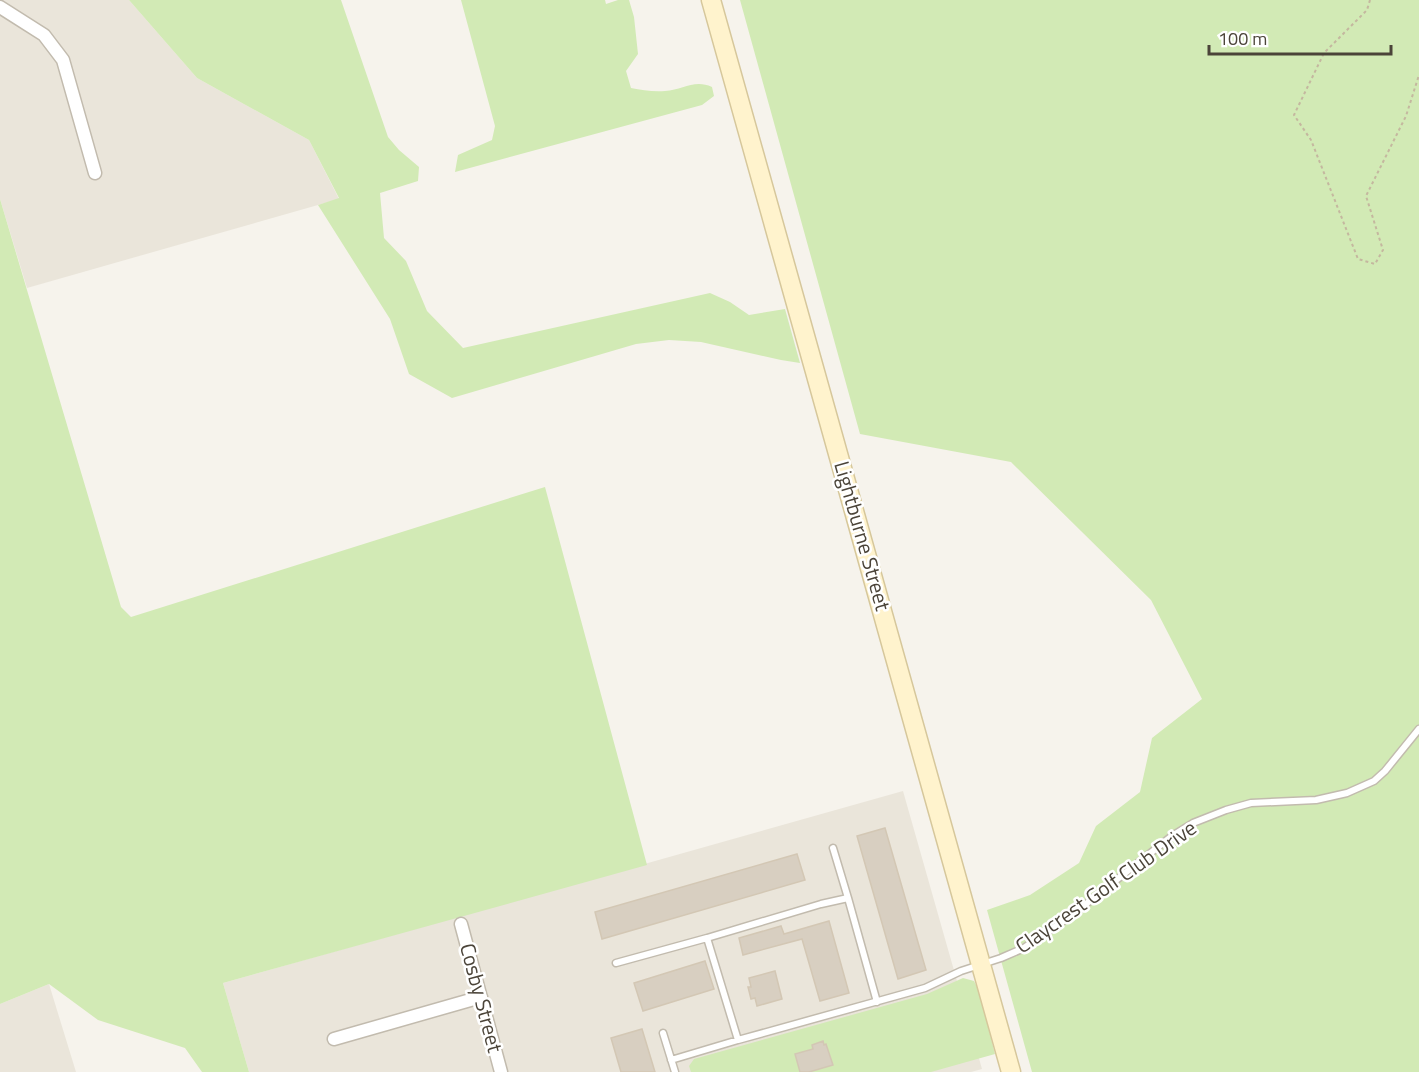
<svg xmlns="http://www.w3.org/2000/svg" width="1419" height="1072" viewBox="0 0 1419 1072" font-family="'Titillium Web',sans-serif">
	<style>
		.residential { fill: #eae5da }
		.green { fill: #d2eab5 }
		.building { fill: #d8cfc1; stroke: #d3c7b4; stroke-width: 1.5 }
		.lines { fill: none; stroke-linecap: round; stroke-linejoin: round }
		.service-casing { stroke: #c2bbae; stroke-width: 9 }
		.minor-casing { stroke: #c2bbae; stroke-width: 15 }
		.secondary-casing { stroke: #d6c79b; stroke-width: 21 }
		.path { stroke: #c4b79f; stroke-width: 2; stroke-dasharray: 3 3; stroke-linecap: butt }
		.service { stroke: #fff; stroke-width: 6 }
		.minor { stroke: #fff; stroke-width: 12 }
		.secondary { stroke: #fff3cd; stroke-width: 18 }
		.labels { text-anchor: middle; stroke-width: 5; stroke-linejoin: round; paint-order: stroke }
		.street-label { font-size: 21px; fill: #4b4439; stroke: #fff }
	</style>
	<rect width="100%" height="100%" fill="#f6f3ec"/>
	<!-- residential -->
	<path class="residential" d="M0 0H129L197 78 309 140 339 199 27 288 0 199Z
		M903 791 982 1069 971 1072H249L223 983Z
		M49 984 76 1072H0V1004Z"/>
	<!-- green -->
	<path class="green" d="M129 0H341L388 137 399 150 419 167 418 181 380 193 384 238 406 261 427 311 463 348 710 293 730 302 749 315 785 309 800 363 781 360 701 342 669 340 636 344 452 398 409 374 390 319 318 205 339 198 309 140 197 78Z
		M461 0H605L606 4 618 0H629L634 17 638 54 626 71 631 88C642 90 653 92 665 91 683 90 694 79 712 87L714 96 702 105 455 172 458 155 492 140 495 126Z
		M740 0H1419V1072H1032L987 910 1030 895 1079 863 1096 826 1140 792 1152 738 1202 699 1151 600 1011 462 860 434Z
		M0 199 121 607 131 617 545 487 647 865 223 983 249 1072H202L185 1048 98 1020 49 984 0 1004Z
		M963 978 974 981 979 991 995 1054 931 1072H691L689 1066 694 1059 927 994Z"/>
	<!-- building -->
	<path class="building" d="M885 828 926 970 898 979 857 836Z
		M797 854 805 880 602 939 595 912Z
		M829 921 849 993 820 1001 802 939 743 955 739 938 781 926 784 934Z
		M705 961 714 989 643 1011 634 983Z
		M775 971 782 999 757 1006 755 998 751 999 748 987H751L749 978Z
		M642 1029 655 1072H621L611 1038Z
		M823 1041 824 1045 826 1044 833 1065 809 1072H800L795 1054 813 1049 812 1045Z"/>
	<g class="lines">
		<!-- service casing -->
		<g class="service-casing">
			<path id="service" d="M833 848 848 898
				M616 963 707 938
				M877 1002 848 898 821 904 707 938 738 1040 925 988 961 971 1001 958 1024 948 1072 915 1172 836 1193 823 1226 810 1251 803 1316 800 1347 793 1374 781 1385 771 1419 729
				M663 1033 675 1072
				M671 1060 738 1040"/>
		</g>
		<!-- minor casing -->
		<g class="minor-casing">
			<path id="minor" d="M0 7 44 35 63 60 95 173
				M461 924 501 1072
				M334 1039 481 997"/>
		</g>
		<!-- secondary casing -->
		<g class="secondary-casing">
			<path id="secondary" d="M711 0 1011 1072"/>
		</g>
		<!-- path -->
		<path class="path" d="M1370 0 1367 10 1324 53 1294 115 1311 140 1358 259 1375 264 1383 250 1366 196 1406 116 1419 75"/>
		<!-- service -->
		<use href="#service" class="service"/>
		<!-- minor -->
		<use href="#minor" class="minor"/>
		<!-- secondary -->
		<use href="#secondary" class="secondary"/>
	</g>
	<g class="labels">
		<!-- street labels -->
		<g class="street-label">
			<text transform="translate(862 536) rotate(74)" y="7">Lightburne Street</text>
			<text transform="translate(1106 887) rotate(-35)" y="7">Claycrest Golf Club Drive</text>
			<text transform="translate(481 998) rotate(75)" y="7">Cosby Street</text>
		</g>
	</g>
	<!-- scale -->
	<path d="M1209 45v9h182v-9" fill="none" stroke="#4b4439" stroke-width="3"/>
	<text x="1218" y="45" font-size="18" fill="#4b4439" stroke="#ffffff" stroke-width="4.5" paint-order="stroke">100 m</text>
</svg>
